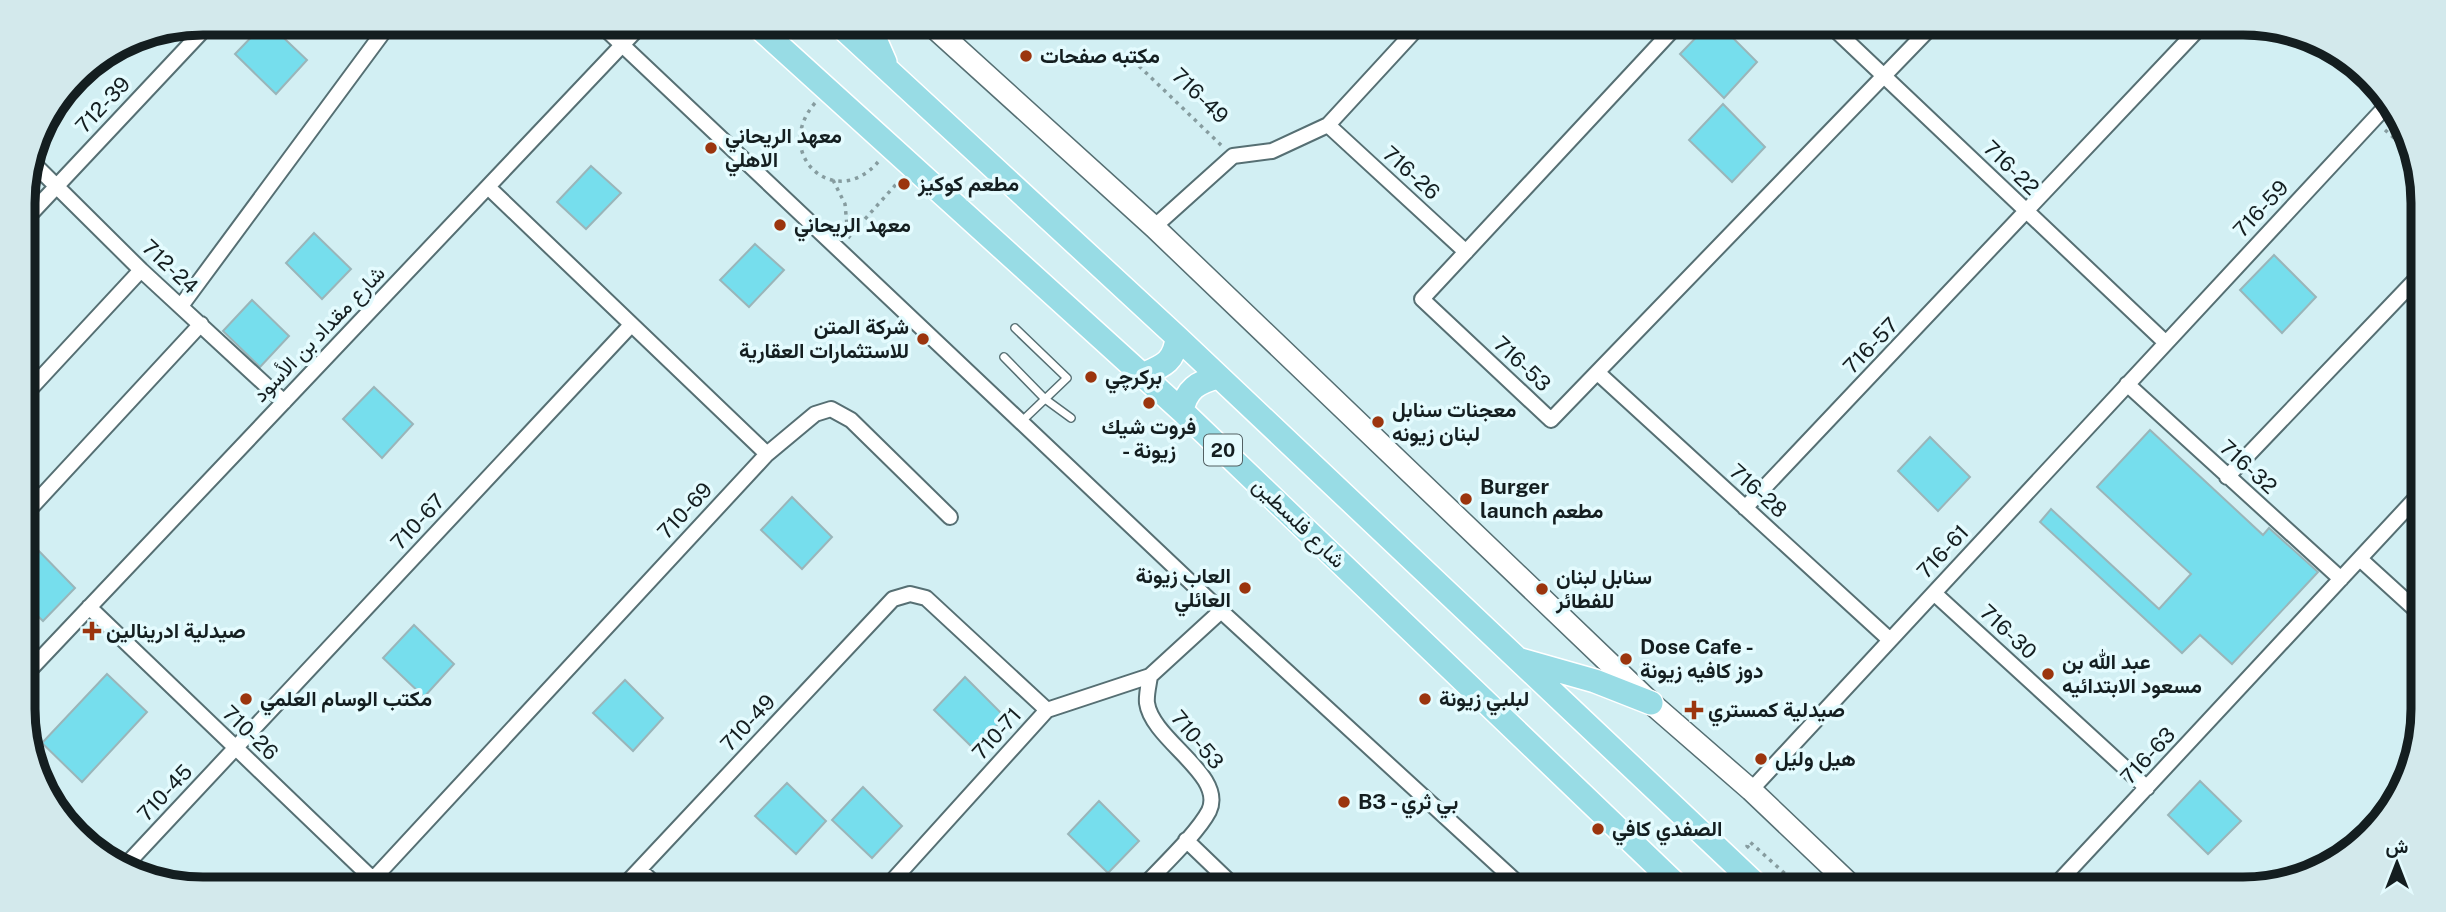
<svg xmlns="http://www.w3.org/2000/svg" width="2446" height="912" viewBox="0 0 2446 912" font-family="'Public Sans',Vazirmatn,sans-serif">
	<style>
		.building { fill: #76deed; stroke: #9ab5b9; stroke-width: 2 }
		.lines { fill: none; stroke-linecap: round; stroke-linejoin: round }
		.lane-casing { stroke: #566f73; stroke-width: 10 }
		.street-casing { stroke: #566f73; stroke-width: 18 }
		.secondary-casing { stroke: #566f73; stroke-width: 24 }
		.primary-casing { stroke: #fff; stroke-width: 26 }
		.path { stroke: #869c9f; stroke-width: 3.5; stroke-dasharray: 3.5 5; stroke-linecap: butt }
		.lane { stroke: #fff; stroke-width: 7 }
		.street { stroke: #fff; stroke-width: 14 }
		.secondary { stroke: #fff; stroke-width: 21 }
		.primary { stroke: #98dce5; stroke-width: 23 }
		.poi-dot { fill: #9b350e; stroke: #e4fbfe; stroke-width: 2.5 }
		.labels { text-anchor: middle; stroke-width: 7; stroke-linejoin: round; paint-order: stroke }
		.shield { fill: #e4fbfe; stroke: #526063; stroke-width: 2 }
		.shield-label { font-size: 19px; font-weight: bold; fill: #141e20 }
		.poi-label { font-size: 21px; font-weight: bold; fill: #141e20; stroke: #e4fbfe; text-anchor: start }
		.street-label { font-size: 21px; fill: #141e20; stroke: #e4fbfe }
		.rim { fill: none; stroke: #141e20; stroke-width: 9 }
	</style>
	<rect width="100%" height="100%" fill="#d2eff3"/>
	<!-- building -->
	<path class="building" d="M265 23H268L307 60 276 94 235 54Z
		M1710 23H1718L1757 62 1724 98 1680 54Z
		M93 62 102 71 62 113 54 107 84 68Z
		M1723 104 1765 147 1732 182 1689 140Z
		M591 166 621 193 586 229 557 202Z
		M314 233 351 269 322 299 286 263Z
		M755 244 784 270 749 307 720 280Z
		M2274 255 2316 297 2282 333 2240 290Z
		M252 300 289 336 260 367 223 331Z
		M374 387 413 424 382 458 343 419Z
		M2150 430 2263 535 2269 528 2318 572 2232 664 2200 635 2182 653 2040 522 2051 509 2159 609 2191 574 2097 487Z
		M1930 437 1970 477 1938 511 1898 471Z
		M792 497 832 537 802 569 761 530Z
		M35 547 75 588 43 621 25 604V558Z
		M414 625 454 664 424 697 383 658Z
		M107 674 147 712 82 782 42 743Z
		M965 677 1005 717 974 749 934 710Z
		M625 680 663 718 633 751 593 713Z
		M2200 781 2241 821 2208 854 2168 815Z
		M787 783 826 821 796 854 755 816Z
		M863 787 902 826 872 858 832 820Z
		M1099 801 1139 841 1108 873 1068 834Z"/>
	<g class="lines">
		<!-- lane casing -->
		<g class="lane-casing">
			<path id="lane" d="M1015 328 1067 378 1021 422
				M1004 357 1045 399 1071 418"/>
		</g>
		<!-- street casing -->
		<g class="street-casing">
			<path id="street" d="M599 23 1221 611 1524 889
				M1679 23 1422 299 1551 420 1935 23
				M1828 23 2166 343
				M1328 125 1466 252
				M31 161 141 270 284 402
				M23 222 210 23
				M1154 227 1233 156 1272 151 1328 125 1422 23
				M181 306 390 23
				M1598 373 1890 640
				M2127 384 2341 579
				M24 396 141 270
				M767 454 815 414 831 409 851 420 950 517
				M2227 477 2420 275
				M1745 508 2204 23
				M25 514 201 324
				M2360 559 2416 610
				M1934 593 2147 788
				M89 607 383 889
				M26 674 643 23
				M1047 710 1150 676 1221 611
				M1751 790 2388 104
				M1186 840 1237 889
				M125 866 631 325
				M640 870 660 889
				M364 889 767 454 488 187
				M621 889 893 599 910 594 926 598 1047 710 885 889
				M1141 889C1159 869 1197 834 1209 811 1226 775 1152 740 1147 703 1146 695 1149 684 1150 676
				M2052 889 2417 497"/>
		</g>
		<!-- secondary casing -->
		<g class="secondary-casing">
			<path id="secondary" d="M929 23 1154 227 1651 703 1751 790 1855 889"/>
		</g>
		<!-- primary casing -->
		<g class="primary-casing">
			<path id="primary" d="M754 23 1182 411 1681 889
				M837 23 1177 337 1761 889
				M868 23 885 62
				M1142 375C1163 366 1175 362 1177 337
				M1182 411C1186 389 1198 382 1218 377
				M1521 660 1595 681 1651 703"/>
		</g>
		<!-- path -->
		<path class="path" d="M1139 66 1223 147
			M815 103C771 154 835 212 878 162
			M2385 130 2409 151
			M833 180 845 204 848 236
			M848 238 899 181
			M1749 848 1747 846 1750 842 1802 889
			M1779 878 1788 889"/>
		<!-- lane -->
		<use href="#lane" class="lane"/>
		<!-- street -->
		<use href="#street" class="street"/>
		<!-- secondary -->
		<use href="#secondary" class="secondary"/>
		<!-- primary -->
		<use href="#primary" class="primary"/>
	</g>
	<!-- markers -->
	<g class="poi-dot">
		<circle cx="1026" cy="56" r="7"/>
		<circle cx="711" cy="148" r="7"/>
		<circle cx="904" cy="184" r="7"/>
		<circle cx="780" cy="225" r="7"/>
		<circle cx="923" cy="339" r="7"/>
		<circle cx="1091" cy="377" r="7"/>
		<circle cx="1149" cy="403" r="7"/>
		<circle cx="1378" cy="422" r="7"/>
		<circle cx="1466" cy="499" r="7"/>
		<circle cx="1245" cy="588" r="7"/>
		<circle cx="1542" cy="589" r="7"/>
		<path d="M88.5 620.5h7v7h7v7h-7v7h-7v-7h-7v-7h7z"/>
		<circle cx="1626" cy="659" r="7"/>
		<circle cx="2048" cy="674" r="7"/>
		<circle cx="246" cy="699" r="7"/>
		<circle cx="1425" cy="699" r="7"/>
		<path d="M1690.5 699.5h7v7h7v7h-7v7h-7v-7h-7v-7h7z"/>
		<circle cx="1761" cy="759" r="7"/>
		<circle cx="1344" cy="802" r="7"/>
		<circle cx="1598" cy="829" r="7"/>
	</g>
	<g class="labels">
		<!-- shield labels -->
		<rect class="shield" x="1204" y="434.5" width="38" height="31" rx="5"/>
		<g class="shield-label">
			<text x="1223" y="457">20</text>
		</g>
		<!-- poi labels -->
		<g class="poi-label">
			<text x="1040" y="63">مكتبه صفحات</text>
			<text x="725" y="143">معهد الريحاني<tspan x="725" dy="24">الاهلي</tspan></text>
			<text x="918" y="191">مطعم كوكيز</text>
			<text x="794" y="232">معهد الريحاني</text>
			<text x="909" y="334" text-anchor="end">شركة المتن<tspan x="909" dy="24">للاستثمارات العقارية</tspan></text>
			<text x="1105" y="384">بركرچي</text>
			<text x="1392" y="417">معجنات سنابل<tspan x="1392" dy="24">لبنان زيونه</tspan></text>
			<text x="1149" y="434" text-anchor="middle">فروت شيك<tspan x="1149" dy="24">- زيونة</tspan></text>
			<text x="1480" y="494">Burger<tspan x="1480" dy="24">launch مطعم</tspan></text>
			<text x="1231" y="583" text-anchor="end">العاب زيونة<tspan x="1231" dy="24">العائلي</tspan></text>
			<text x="1556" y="584">سنابل لبنان<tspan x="1556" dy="24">للفطائر</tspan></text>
			<text x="106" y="638">صيدلية ادرينالين</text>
			<text x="1640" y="654">Dose Cafe -<tspan x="1640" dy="24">دوز كافيه زيونة</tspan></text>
			<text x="2062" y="669">عبد الله بن<tspan x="2062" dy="24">مسعود الابتدائيه</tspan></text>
			<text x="260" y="706">مكتب الوسام العلمي</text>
			<text x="1439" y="706">لبلبي زيونة</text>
			<text x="1708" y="717">صيدلية كمستري</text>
			<text x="1775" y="766">هيل وليل</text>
			<text x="1358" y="809">B3 - بي ثري</text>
			<text x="1612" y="836">الصفدي كافي</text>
		</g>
		<!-- street labels -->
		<g class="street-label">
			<text transform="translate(1200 96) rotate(44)" y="7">716-49</text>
			<text transform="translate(103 105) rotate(-47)" y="7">712-39</text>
			<text transform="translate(2011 168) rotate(44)" y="7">716-22</text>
			<text transform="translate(1411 173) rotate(42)" y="7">716-26</text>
			<text transform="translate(2261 209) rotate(-47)" y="7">716-59</text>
			<text transform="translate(170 267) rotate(43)" y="7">712-24</text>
			<text transform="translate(319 334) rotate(-46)" y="7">شارع مقداد بن الأسود</text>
			<text transform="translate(1871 346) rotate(-46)" y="7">716-57</text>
			<text transform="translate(1522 364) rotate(43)" y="7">716-53</text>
			<text transform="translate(2248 467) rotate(42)" y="7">716-32</text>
			<text transform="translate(1758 491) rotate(42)" y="7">716-28</text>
			<text transform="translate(685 511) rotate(-47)" y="7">710-69</text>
			<text transform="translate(418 522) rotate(-47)" y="7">710-67</text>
			<text transform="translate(1299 523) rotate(44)" y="7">شارع فلسطين</text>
			<text transform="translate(1943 552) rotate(-47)" y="7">716-61</text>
			<text transform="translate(2008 632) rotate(43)" y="7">716-30</text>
			<text transform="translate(748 723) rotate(-47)" y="7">710-49</text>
			<text transform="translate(250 733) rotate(44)" y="7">710-26</text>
			<text transform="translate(997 734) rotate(-48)" y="7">710-71</text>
			<text transform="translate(1197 740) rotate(50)" y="7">710-53</text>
			<text transform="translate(2148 756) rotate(-47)" y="7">716-63</text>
			<text transform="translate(165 793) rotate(-47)" y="7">710-45</text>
		</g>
	</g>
	<!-- crop -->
	<path d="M0 0H2446V912H0ZM203 35H2243A168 168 0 0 1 2411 203V709A168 168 0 0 1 2243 877H203A168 168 0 0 1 35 709V203A168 168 0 0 1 203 35Z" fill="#d3e9ec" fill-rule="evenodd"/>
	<path class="rim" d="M203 35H2243A168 168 0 0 1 2411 203V709A168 168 0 0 1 2243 877H203A168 168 0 0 1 35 709V203A168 168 0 0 1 203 35Z"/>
	<!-- north arrow -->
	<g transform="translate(2397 863)" stroke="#e4fbfe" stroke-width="5" paint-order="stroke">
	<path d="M0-5L12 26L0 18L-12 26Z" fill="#141e20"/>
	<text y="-10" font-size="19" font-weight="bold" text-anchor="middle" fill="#141e20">ش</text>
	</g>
</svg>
